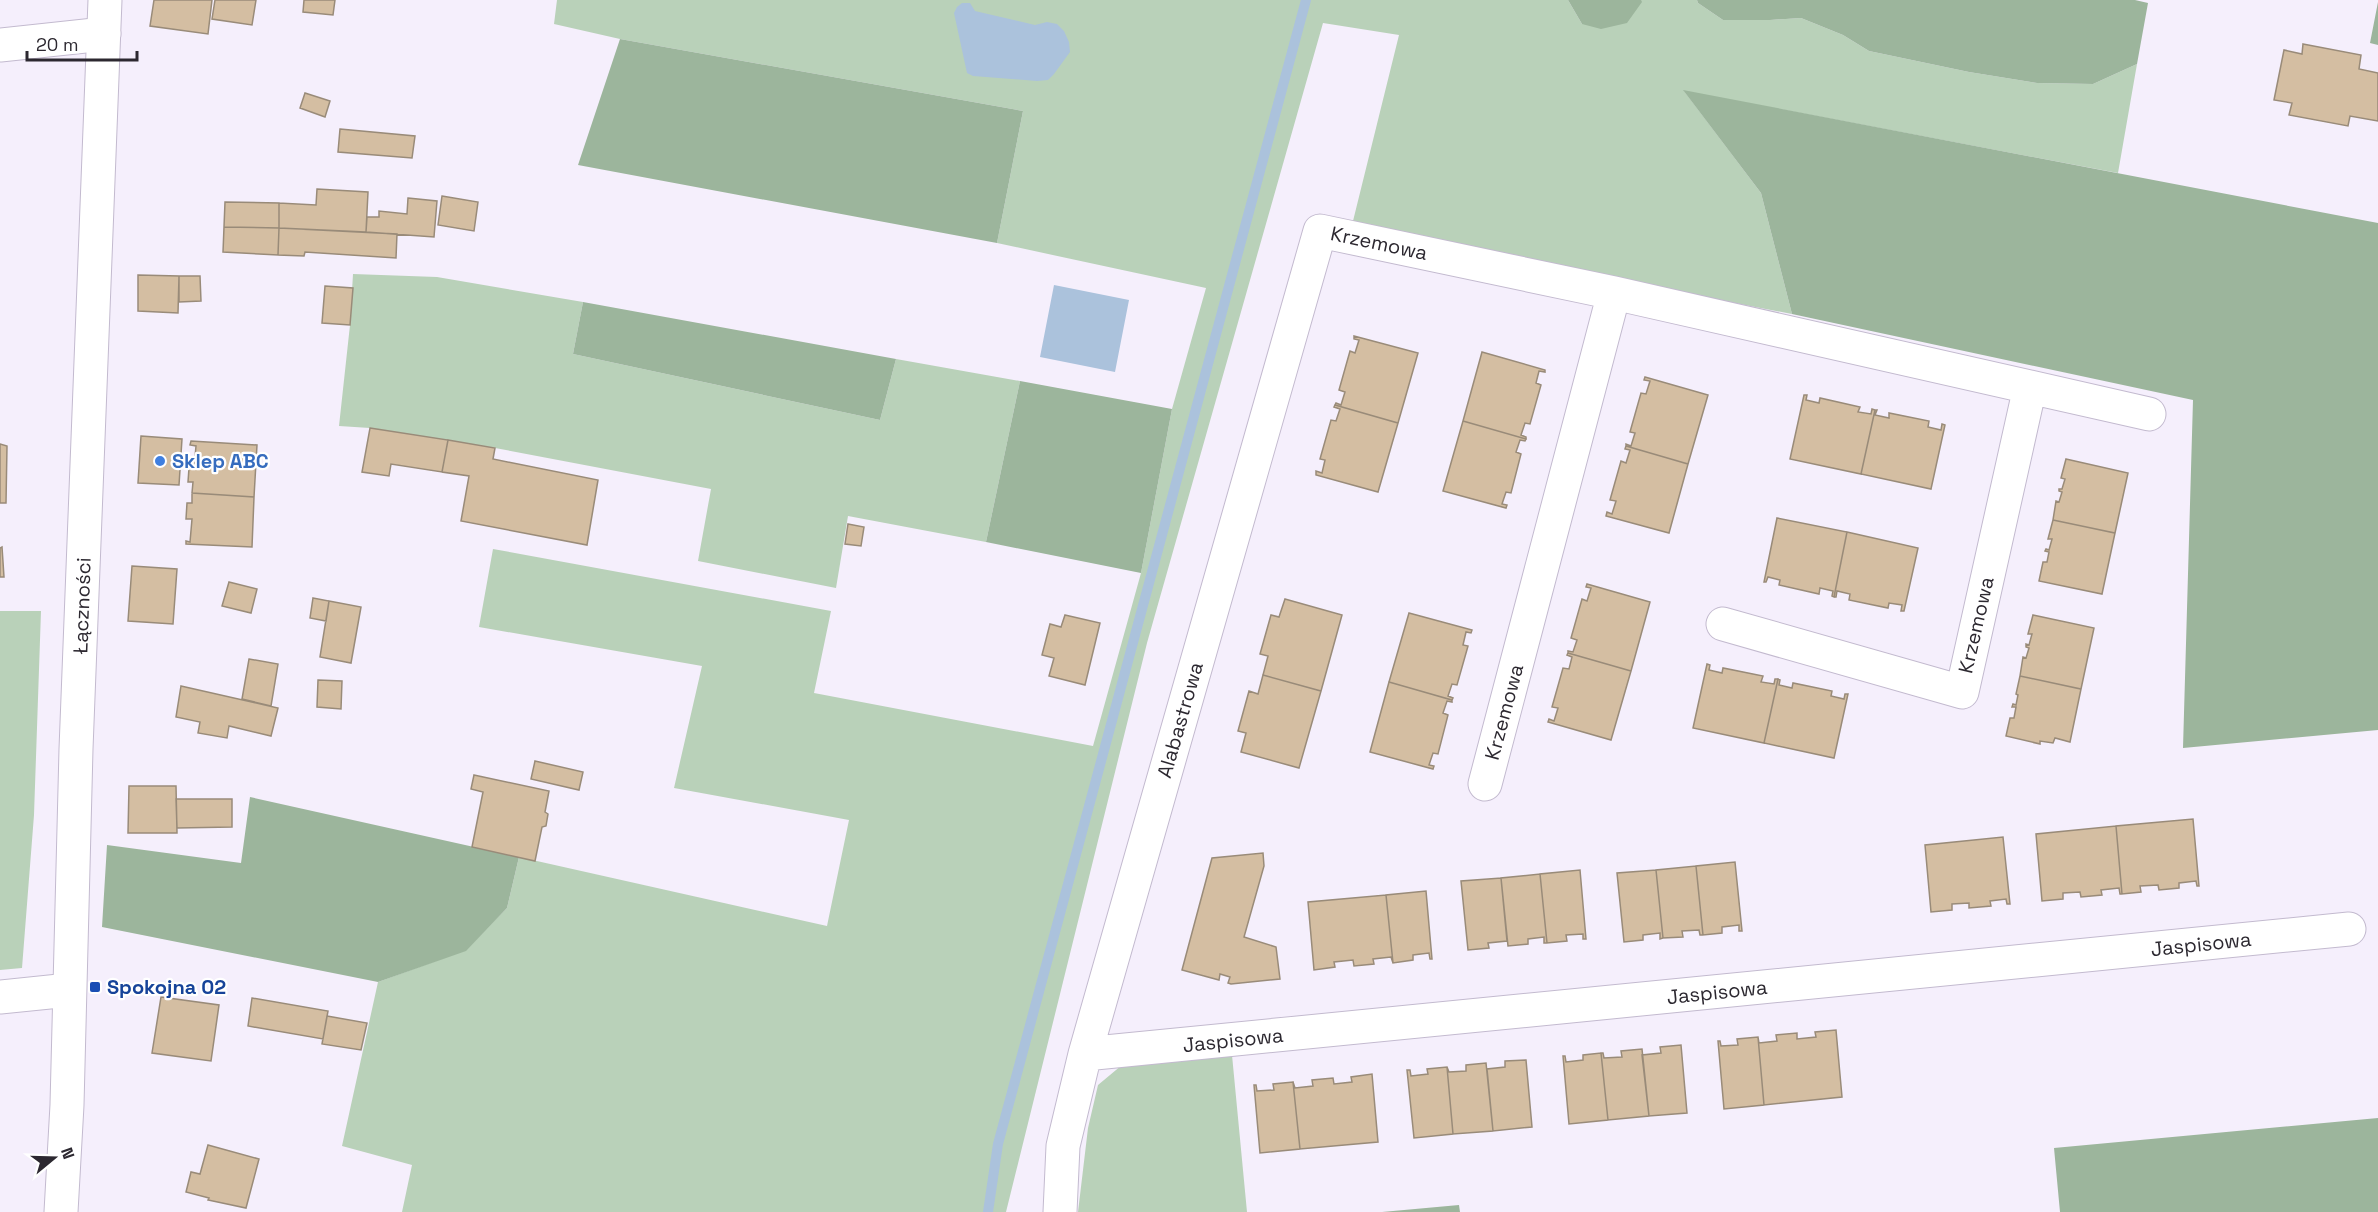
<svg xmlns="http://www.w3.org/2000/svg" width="2378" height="1212" viewBox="0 0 2378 1212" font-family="'Space Grotesk',sans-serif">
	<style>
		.green { fill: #b9d1b9 }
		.forest { fill: #9cb59c }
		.water { fill: #abc2dc }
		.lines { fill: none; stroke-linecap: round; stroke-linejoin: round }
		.stream { stroke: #abc2dc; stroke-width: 10 }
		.building { fill: #d4bea2; stroke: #998b79; stroke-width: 1.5 }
		.street-casing { stroke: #c3bacf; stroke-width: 35 }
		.secondary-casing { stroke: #c3bacf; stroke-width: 35 }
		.street { stroke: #fff; stroke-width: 33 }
		.secondary { stroke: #fff; stroke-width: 33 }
		.shop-dot { fill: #3f7fe0; stroke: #fff; stroke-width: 2 }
		.transit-dot { fill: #1a4fb4; stroke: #fff; stroke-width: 2 }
		.labels { text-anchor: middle; stroke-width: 4.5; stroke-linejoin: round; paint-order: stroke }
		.street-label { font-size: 20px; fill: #2c2830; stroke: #fff }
		.shop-label { font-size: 20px; font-weight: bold; fill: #366cbe; stroke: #fff; text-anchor: start }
		.transit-label { font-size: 20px; font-weight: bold; fill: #164399; stroke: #fff; text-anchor: start }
	</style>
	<rect width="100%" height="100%" fill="#f5effc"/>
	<!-- green -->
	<path class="green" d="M557 0H1568L1582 24 1641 2V0H1697L1698 3 1723 20H1770L1801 18 1843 35 1869 51 1969 72 2037 83 2093 84 2137 64 2118 173 1684 91 1761 193 1792 314 1688 294 1353 221 1399 35 1323 23 1147 643 1006 1212H402L412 1165 342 1146 378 982 466 950 507 908 519 857 827 926 849 820 674 788 702 666 479 627 493 549 831 611 814 693 1093 746 1141 573 1172 409 1206 288 997 243 1023 111 620 39 554 24Z
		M353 274 437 277 583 302 573 354 880 420 896 359 1020 381 986 542 848 516 836 588 698 561 711 489 495 448 370 428 339 426 350 325Z
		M0 611H41L34 815 22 968 0 970Z
		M1232 1055 1247 1212H1078L1088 1128 1098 1085 1122 1065Z"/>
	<!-- forest -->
	<path class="forest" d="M1568 0H1641L1642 2 1627 23 1601 29 1582 24Z
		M1697 0H2135L2148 3 2137 64 2093 84 2037 83 1969 72 1869 51 1843 35 1801 18 1770 20H1723L1698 3Z
		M2378 2V45L2370 43Z
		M620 39 1023 111 997 243 578 165Z
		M1683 90 2378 223V730L2183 748 2193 400 1792 314 1761 193Z
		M583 302 896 359 880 420 573 354Z
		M1020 381 1172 409 1141 573 986 542Z
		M250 797 519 857 507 908 466 951 378 982 102 927 107 845 241 863Z
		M2378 1118V1212H2060L2054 1148Z
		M1459 1205 1460 1212H1382Z"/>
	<!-- water -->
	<path class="water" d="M962 3H970L975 11 1035 25 1047 22 1057 24 1064 31 1069 42 1070 52 1054 74 1048 80 1037 81 973 76 967 73 954 13 957 7Z
		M1054 285 1129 300 1115 372 1040 357Z"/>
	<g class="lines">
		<!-- stream -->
		<path class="stream" d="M988 1212 998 1144 1306 0"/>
	</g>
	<!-- building -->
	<path class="building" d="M154 0H212L208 34 150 26Z
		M215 0H256L252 25 212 19Z
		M304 0H335L333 15 303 12Z
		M2303 44 2361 55 2359 69 2378 73V121L2350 116 2348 126 2289 115 2292 103 2274 100 2284 50 2302 54Z
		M305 93 330 101 325 117 300 108Z
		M340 129 415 136 412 158 338 152Z
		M317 189 368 192 366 232 279 228V203L316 205Z
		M442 196 478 202 474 231 438 225Z
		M408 198 437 201 434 237 366 232 367 217H379V211L407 214Z
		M225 202 279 203V228L224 227Z
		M224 227 279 228 278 255 223 252Z
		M279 228 397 234 396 258 305 252 304 256 278 255Z
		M138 275 179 276 178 313 138 311Z
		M179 276H200L201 301 179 302Z
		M325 286 353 288 350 325 322 323Z
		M1354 336 1418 353 1398 423 1335 405 1336 403 1341 405 1345 392 1339 390 1350 351 1355 353 1359 340 1354 339Z
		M1482 352 1545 370V372L1539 371 1536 383 1541 385 1530 424 1525 423 1521 435 1526 437V439L1463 421Z
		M1645 377 1708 395 1688 464 1626 446V444L1631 446 1635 433 1630 432 1641 393 1646 394 1650 381 1644 380Z
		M1804 395H1807L1806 400 1819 403 1820 398 1860 407 1858 412 1871 414 1872 409 1875 410 1861 474 1790 459Z
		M1335 405 1398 423 1378 492 1316 475V471L1322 473 1325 460 1320 459 1331 420 1336 421 1340 409 1334 407Z
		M1875 410H1877L1875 415 1889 418V413L1929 421 1928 427 1941 430 1942 424 1945 425 1931 489 1861 474Z
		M1463 421 1526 439 1525 441 1520 440 1516 452 1521 454 1511 493 1506 492 1502 504 1507 505 1506 508 1443 491Z
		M370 428 448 440 442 472 391 464 389 476 362 472Z
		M141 436 182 439 179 485 138 483Z
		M448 440 495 448 493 459 598 480 587 545 461 521 469 476 442 472Z
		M191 441 257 445 254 497 192 493 193 482H188L189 468H194L196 446 190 445Z
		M0 444 7 446 6 503H0Z
		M1626 446 1688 464 1669 533 1606 516 1607 512 1612 514 1616 501 1610 500 1621 461 1626 463 1630 450 1625 449Z
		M2066 459 2128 473 2115 533 2053 520 2056 501 2059 502 2062 492 2059 491V489H2062L2065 479 2061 478Z
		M192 493 254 497 252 547 186 544V541L190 542 192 519H186L187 503H192Z
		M1777 518 1847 532 1834 597 1832 596 1833 591 1820 588 1819 594 1779 585 1780 580 1768 577 1766 582H1764Z
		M2053 520 2115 533 2102 594 2039 581 2043 562H2047L2049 552 2045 551 2046 549 2049 550 2052 539H2048Z
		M848 524 864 527 861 546 845 544Z
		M1847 532 1918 548 1904 611H1901L1902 605 1889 603 1888 608 1849 600 1850 594 1837 591 1836 597H1834Z
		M2 547 4 577H0V548Z
		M132 566 177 569 173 624 128 621Z
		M229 582 257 589 251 613 222 606Z
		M1587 584 1650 602 1631 671 1568 653V651L1573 652 1577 640 1571 638 1582 599 1587 601 1591 588 1586 587Z
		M313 598 329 601 326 621 310 618Z
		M1285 599 1342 615 1321 691 1263 675 1268 656 1260 654 1271 615 1279 617Z
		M329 601 361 607 351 663 320 657Z
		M1409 613 1472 630 1471 633 1466 632 1463 645 1468 646 1457 685 1452 684 1448 696 1453 698 1452 700 1389 682Z
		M1065 615 1100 623 1085 685 1049 676 1054 658 1042 655 1050 624 1061 627Z
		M2033 615 2094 628 2081 689 2020 676 2023 657 2026 658 2029 648 2026 647V644L2029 645 2032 634H2028Z
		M1568 653 1631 671 1611 740 1548 722 1549 719 1554 721 1558 708 1552 707 1563 668 1569 669 1572 657 1567 655Z
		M249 659 278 664 271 706 242 699Z
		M1707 664 1710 665 1709 670 1722 673 1723 668 1763 676 1761 682 1774 684 1775 679H1778L1764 743 1693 728Z
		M1263 675 1321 691 1299 768 1241 752 1246 733 1238 731 1249 691 1258 694Z
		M2020 676 2081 689 2070 742 2055 738 2053 743 2040 741V744L2006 736 2010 718H2014L2016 707H2012L2013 704 2016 705 2018 695 2016 694Z
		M1778 679 1780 680 1779 685 1792 688 1793 683 1832 691 1831 696 1844 699 1845 694H1848L1834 758 1764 743Z
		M318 680 342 681 341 709 317 707Z
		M1389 682 1452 700V702L1447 701 1443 713 1448 715 1438 754 1433 753 1429 765 1434 766 1433 769 1370 752Z
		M181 686 278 708 271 736 229 726 227 738 198 733 200 722 176 717Z
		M535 761 583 772 579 790 531 779Z
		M474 775 549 791 545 812 548 814 546 826 542 827 535 861 472 847 483 792 471 789Z
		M129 786H176L177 833H128Z
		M176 799H232V827L177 828Z
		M2193 819 2199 886H2197L2196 881 2179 883V888L2159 890 2158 885 2140 886 2141 892 2122 894 2116 826Z
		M2116 826 2122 894H2120L2119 888 2101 890 2102 895 2081 897 2080 892 2063 893V899L2042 901 2036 834Z
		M2003 837 2010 904H2007L2006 899 1990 901 1991 906 1969 908V903L1952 904V910L1931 912 1925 845Z
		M1263 853 1264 866 1244 937 1276 947 1280 979 1231 984 1228 983 1230 977 1220 974 1219 980 1182 970 1212 858Z
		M1735 862 1742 931H1739V925L1722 927V933L1703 935 1696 866Z
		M1696 866 1703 935H1700L1699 930 1682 931 1683 937 1663 938 1656 870Z
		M1580 870 1586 939H1583V934L1566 935 1567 941 1547 943 1540 874Z
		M1656 870 1663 938 1660 939V933L1643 935V940L1624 942 1617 873Z
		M1540 874 1547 943H1544V937L1528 939V944L1508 946 1501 878Z
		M1501 878 1507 941 1488 943 1489 948 1468 950 1461 881Z
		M1426 891 1432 959H1430L1429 953 1413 955V960L1393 963 1386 895Z
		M1386 895 1393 963 1391 957 1373 959 1374 964 1354 966 1353 960 1334 962 1335 967 1314 970 1308 902Z
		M161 997 219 1005 211 1061 152 1053Z
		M252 998 328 1011 323 1039 248 1026Z
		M327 1016 367 1023 361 1050 322 1044Z
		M1836 1030 1842 1097 1764 1105 1758 1037 1759 1043 1777 1041 1776 1035 1797 1033V1039L1816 1037 1815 1032Z
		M1758 1037 1764 1105 1724 1109 1718 1041H1720L1721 1046 1738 1045 1737 1039Z
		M1681 1045 1687 1113 1649 1116 1642 1055 1661 1053 1660 1047Z
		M1642 1049 1649 1116 1608 1120 1601 1053H1603L1604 1058 1622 1057 1621 1051Z
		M1601 1053 1608 1120 1569 1124 1563 1056H1565L1566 1062 1583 1060V1055Z
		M1526 1060 1532 1127 1493 1131 1487 1069 1505 1067V1061Z
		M1486 1063 1493 1131 1453 1134 1447 1067 1449 1072 1466 1071V1065Z
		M1447 1067 1453 1134 1414 1138 1407 1070H1410L1411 1076 1428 1074 1427 1069Z
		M1372 1074 1378 1142 1300 1149 1293 1082 1295 1088 1313 1086 1312 1080 1333 1078 1334 1084 1352 1082 1351 1077Z
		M1293 1082 1300 1149 1260 1153 1254 1085H1256L1257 1091 1274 1090 1273 1084Z
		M208 1145 259 1159 246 1208 208 1200 209 1198 186 1192 191 1172 200 1174Z"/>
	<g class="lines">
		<!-- street casing -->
		<g class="street-casing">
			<path id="street" d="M0 45 104 34
				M1723 624 1962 692 2030 387
				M1485 784 1614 293
				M0 997 69 990
				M1085 1054 2349 929
				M1060 1212 1063 1146 1085 1054 1320 231 1614 293 2149 414"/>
		</g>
		<!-- secondary casing -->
		<g class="secondary-casing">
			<path id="secondary" d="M61 1212 67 1105 76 749 105 0"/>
		</g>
		<!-- street -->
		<use href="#street" class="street"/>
		<!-- secondary -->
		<use href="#secondary" class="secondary"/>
	</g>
	<!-- markers -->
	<circle class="shop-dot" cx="160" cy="461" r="6"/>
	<rect class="transit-dot" x="89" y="981" width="12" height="12" rx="3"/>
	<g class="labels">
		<!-- street labels -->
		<g class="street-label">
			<text transform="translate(1379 243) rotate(12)" y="7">Krzemowa</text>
			<text transform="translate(82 606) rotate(-88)" y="7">Łączności</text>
			<text transform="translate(1976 625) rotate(-77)" y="7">Krzemowa</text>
			<text transform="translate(1504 712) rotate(-75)" y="7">Krzemowa</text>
			<text transform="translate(1180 720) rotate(-74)" y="7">Alabastrowa</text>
			<text transform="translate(2201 944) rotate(-6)" y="7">Jaspisowa</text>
			<text transform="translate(1717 992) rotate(-6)" y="7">Jaspisowa</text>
			<text transform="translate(1233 1040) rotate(-6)" y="7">Jaspisowa</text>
		</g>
		<!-- shop labels -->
		<g class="shop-label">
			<text x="172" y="468">Sklep ABC</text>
		</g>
		<!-- transit labels -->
		<g class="transit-label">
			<text x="107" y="994">Spokojna 02</text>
		</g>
	</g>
	<!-- north arrow -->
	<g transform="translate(54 1158) rotate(71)" stroke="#ffffff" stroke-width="4.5" paint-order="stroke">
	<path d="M0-4.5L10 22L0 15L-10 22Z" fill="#2c2830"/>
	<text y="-9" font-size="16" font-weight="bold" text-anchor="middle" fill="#2c2830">N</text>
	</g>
	<!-- scale -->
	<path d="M27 51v9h110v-9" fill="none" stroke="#2c2830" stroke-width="3"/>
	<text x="36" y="51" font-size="18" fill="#2c2830" stroke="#ffffff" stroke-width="4.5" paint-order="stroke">20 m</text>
</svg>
